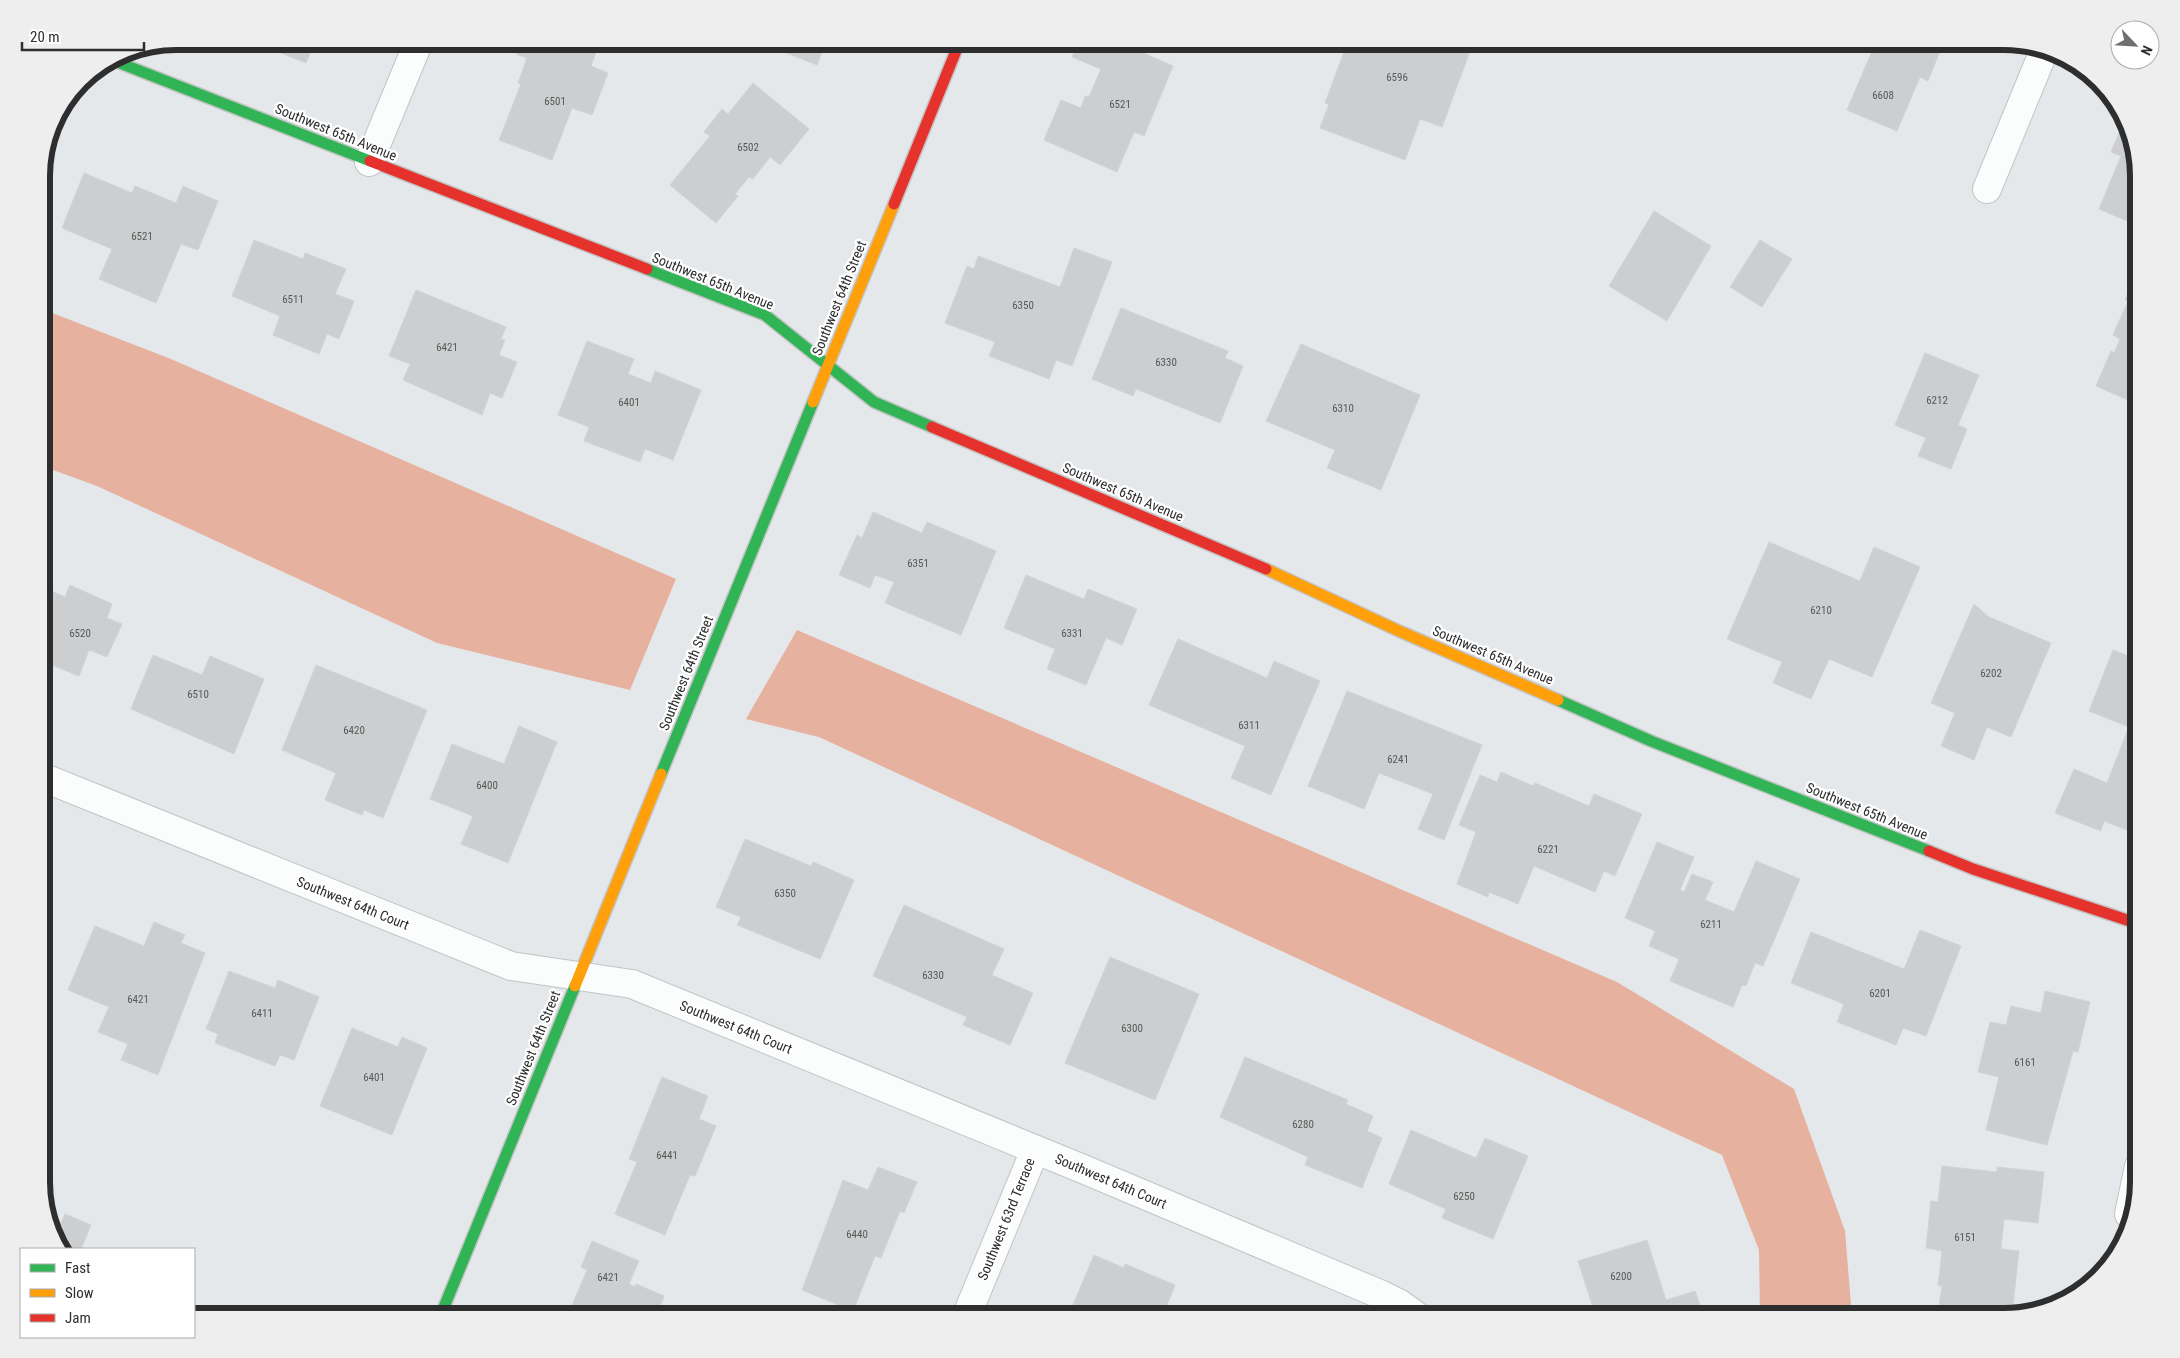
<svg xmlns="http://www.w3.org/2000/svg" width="2180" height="1358" viewBox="0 0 2180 1358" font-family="'Roboto Condensed',sans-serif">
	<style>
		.water { fill: #e6b19f }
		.building { fill: #ccced0; stroke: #d1d3d6 }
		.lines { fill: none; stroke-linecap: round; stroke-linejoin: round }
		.street-casing { stroke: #c3c4c3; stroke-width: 30 }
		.fast-casing { stroke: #c3c4c3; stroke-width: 14 }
		.slow-casing { stroke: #c3c4c3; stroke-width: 14 }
		.jam-casing { stroke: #c3c4c3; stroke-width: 14 }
		.street { stroke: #fbfcfc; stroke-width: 28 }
		.fast { stroke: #30b455; stroke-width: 11 }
		.slow { stroke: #ff9f0a; stroke-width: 11 }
		.jam { stroke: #e5322d; stroke-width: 11 }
		.labels { text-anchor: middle; stroke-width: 4.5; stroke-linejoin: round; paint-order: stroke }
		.number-label { font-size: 11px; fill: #575858 }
		.street-label { font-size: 14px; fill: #2e2e2e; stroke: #fff }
		.rim { fill: none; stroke: #2e2e2e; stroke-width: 6 }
	</style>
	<rect width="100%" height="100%" fill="#e5e8eb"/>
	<!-- water -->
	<path class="water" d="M42 309 171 359 676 579 630 690 437 643 97 486 42 466Z
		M797 630 1617 982 1794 1089 1845 1231 1852 1317H1760L1759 1250 1722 1155 819 737 746 719Z"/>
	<!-- building -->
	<path class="building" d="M251 41H315L306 63Z
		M521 41H600L591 66 608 73 592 115 572 108 552 160 499 140 521 84 518 83 527 58 516 54Z
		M767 41H826L817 65 766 45Z
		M1079 41H1116L1173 66 1144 136 1134 132 1117 172 1044 140 1061 100 1081 108 1085 96 1089 97 1101 69 1072 57Z
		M1348 41H1443L1470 51 1442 127 1420 119 1405 160 1320 128 1329 104 1325 103Z
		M1868 41H1944L1928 81 1920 77 1897 131 1847 110 1875 44Z
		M753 83 809 129 780 165 770 157 753 179 749 177 735 194 738 196 716 223 670 185 710 136 704 132 722 109 728 114Z
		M2124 121 2139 176V226L2099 209 2121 156 2111 152Z
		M84 173 132 193 135 186 176 203 183 186 218 201 198 250 181 244 156 303 99 279 112 249 62 228Z
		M1654 211 1711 246 1667 321 1609 286Z
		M254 240 303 259 305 253 346 269 335 294 354 301 339 339 327 334 319 354 273 335 280 316 232 296Z
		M1760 240 1792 259 1762 307 1730 287Z
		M1074 248 1112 262 1072 366 1056 360 1049 379 989 356 995 342 945 323 967 266 974 269 978 256 1060 287Z
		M2132 282 2139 285V381L2130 401 2096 386 2111 351 2114 353 2120 339 2113 335 2128 301 2125 300Z
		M416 290 506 327 501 339 505 340 499 355 517 362 502 398 490 393 482 415 403 380 410 364 389 356Z
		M1121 308 1228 351 1225 358 1243 366 1220 423 1136 389 1133 396 1092 379Z
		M587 341 634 359 628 374 651 383 655 371 701 390 673 460 645 449 640 462 584 441 589 427 558 415Z
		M1301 344 1420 395 1381 490 1327 468 1335 450 1266 421Z
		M1925 353 1979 375 1958 425 1967 429 1951 469 1918 456 1926 438 1895 425Z
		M873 512 922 533 927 522 996 551 961 635 885 603 894 582 875 575 870 588 839 575 857 535 862 538Z
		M1769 542 1860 581 1874 547 1920 567 1872 677 1829 659 1811 699 1773 683 1782 662 1727 639Z
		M1026 575 1084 599 1088 589 1137 609 1122 645 1106 638 1086 685 1047 669 1055 649 1004 628Z
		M70 585 112 604 107 618 122 624 107 657 89 650 79 676 42 661V587L65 597Z
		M1974 604 1989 617 2051 643 2011 737 1987 727 1974 760 1941 746 1955 713 1931 703Z
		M1178 639 1267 678 1274 661 1320 681 1271 795 1231 778 1245 746 1149 705Z
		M2113 650 2139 660V835L2104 821 2101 831 2055 813 2074 769 2107 783 2129 727 2089 711Z
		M153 655 202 675 210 656 264 679 234 754 131 709Z
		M316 665 427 710 383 818 364 810 362 815 325 800 336 773 282 750Z
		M1347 691 1482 745 1444 840 1418 829 1433 794 1379 773 1364 809 1308 786Z
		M519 726 557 742 508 863 461 844 473 816 430 799 452 744 504 764Z
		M1501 772 1533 786 1535 783 1589 806 1594 794 1642 814 1615 876 1604 871 1595 892 1534 866 1518 904 1489 892 1488 897 1457 884 1476 832 1459 825 1480 775 1497 782Z
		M745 839 811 866 813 862 854 880 820 959 737 925 741 917 716 907Z
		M1657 842 1694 857 1680 890 1684 892 1692 874 1713 882 1705 900 1734 912 1756 861 1800 879 1763 966 1755 963 1746 986 1742 985 1733 1007 1670 981 1679 959 1649 946 1655 931 1625 918Z
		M42 877 49 880 42 899Z
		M904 905 1004 949 992 975 1033 993 1010 1045 963 1025 967 1017 873 976Z
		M154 922 185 935 181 943 205 953 158 1075 121 1060 128 1044 98 1032 109 1007 68 990 95 926 144 946Z
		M1920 930 1961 946 1926 1036 1903 1028 1896 1045 1837 1022 1844 1004 1791 983 1811 932 1904 969Z
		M1110 957 1199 994 1155 1100 1065 1063Z
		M229 971 275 988 278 980 319 997 294 1060 280 1055 275 1066 215 1043 218 1034 206 1029Z
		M2045 991 2090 1002 2078 1052 2073 1051 2047 1145 1986 1130 1999 1077 1978 1072 1990 1022 2006 1025 2011 1006 2041 1013Z
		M352 1028 398 1047 402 1037 427 1048 392 1135 320 1106Z
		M1245 1057 1348 1100 1346 1104 1373 1116 1367 1131 1382 1138 1362 1188 1305 1165 1308 1157 1220 1117Z
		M662 1077 708 1096 699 1119 716 1126 695 1176 690 1175 665 1235 615 1214 637 1162 629 1159Z
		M1411 1130 1476 1158 1485 1138 1528 1156 1493 1239 1442 1218 1446 1209 1389 1184Z
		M1942 1166 1997 1172V1167L2044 1172 2038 1223 2004 1219 2001 1249 2019 1251 2012 1314 1939 1306 1942 1286 1938 1285 1942 1251 1926 1248 1931 1201 1938 1202Z
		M878 1167 917 1182 904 1213 900 1211 881 1258 875 1256 853 1311 802 1290 843 1180 868 1190Z
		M65 1214 91 1225 81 1249H59L55 1237Z
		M1647 1240 1666 1300 1695 1291 1704 1317H1596L1578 1261Z
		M592 1241 639 1261 629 1284 635 1287 636 1284 664 1296 656 1317H567L587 1270 581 1267Z
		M1094 1255 1124 1268 1125 1264 1175 1285 1162 1317H1068Z
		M774 1310 790 1317H771Z"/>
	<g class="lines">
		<!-- street casing -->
		<g class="street-casing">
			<path id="street" d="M369 162 419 41
				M1987 189 2043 53
				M42 777 511 966 632 984 1083 1169 1382 1295 1400 1304 1418 1317
				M2129 1214 2139 1166
				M966 1317 1035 1150"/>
		</g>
		<!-- fast casing -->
		<g class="fast-casing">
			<path id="fast" d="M112 60 370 161
				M647 269 765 315 874 402 932 427
				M1558 700 1651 741 1929 851
				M661 774 813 402
				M440 1317 575 986"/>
		</g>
		<!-- slow casing -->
		<g class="slow-casing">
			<path id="slow" d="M813 402 894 204
				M1266 569 1399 631 1558 700
				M575 986 661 774"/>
		</g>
		<!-- jam casing -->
		<g class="jam-casing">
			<path id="jam" d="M370 161 647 269
				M894 204 960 41
				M932 427 1266 569
				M1929 851 1973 869 2139 924"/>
		</g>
		<!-- street -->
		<use href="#street" class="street"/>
		<!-- fast -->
		<use href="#fast" class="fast"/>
		<!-- slow -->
		<use href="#slow" class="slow"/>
		<!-- jam -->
		<use href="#jam" class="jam"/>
	</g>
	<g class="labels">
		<!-- number labels -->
		<g class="number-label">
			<text x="1397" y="81">6596</text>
			<text x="1883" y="99">6608</text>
			<text x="555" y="105">6501</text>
			<text x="1120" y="108">6521</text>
			<text x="748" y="151">6502</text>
			<text x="142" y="240">6521</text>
			<text x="293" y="303">6511</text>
			<text x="1023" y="309">6350</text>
			<text x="447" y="351">6421</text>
			<text x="1166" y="366">6330</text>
			<text x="1937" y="404">6212</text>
			<text x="629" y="406">6401</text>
			<text x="1343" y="412">6310</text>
			<text x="918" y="567">6351</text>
			<text x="1821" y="614">6210</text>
			<text x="80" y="637">6520</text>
			<text x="1072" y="637">6331</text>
			<text x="1991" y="677">6202</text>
			<text x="198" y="698">6510</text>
			<text x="1249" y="729">6311</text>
			<text x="354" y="734">6420</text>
			<text x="1398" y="763">6241</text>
			<text x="487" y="789">6400</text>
			<text x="1548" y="853">6221</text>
			<text x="785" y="897">6350</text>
			<text x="1711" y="928">6211</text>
			<text x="933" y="979">6330</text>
			<text x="1880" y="997">6201</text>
			<text x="138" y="1003">6421</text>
			<text x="262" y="1017">6411</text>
			<text x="1132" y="1032">6300</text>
			<text x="2025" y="1066">6161</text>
			<text x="374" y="1081">6401</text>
			<text x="1303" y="1128">6280</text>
			<text x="667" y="1159">6441</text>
			<text x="1464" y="1200">6250</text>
			<text x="857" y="1238">6440</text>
			<text x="1965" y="1241">6151</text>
			<text x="1621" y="1280">6200</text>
			<text x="608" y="1281">6421</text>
		</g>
		<!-- street labels -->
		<g class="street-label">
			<text transform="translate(336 132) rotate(22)" y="5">Southwest 65th Avenue</text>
			<text transform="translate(713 281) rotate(22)" y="5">Southwest 65th Avenue</text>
			<text transform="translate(839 298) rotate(-68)" y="5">Southwest 64th Street</text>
			<text transform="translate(1123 492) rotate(23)" y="5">Southwest 65th Avenue</text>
			<text transform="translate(1493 655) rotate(23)" y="5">Southwest 65th Avenue</text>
			<text transform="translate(686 673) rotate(-68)" y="5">Southwest 64th Street</text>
			<text transform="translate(1867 811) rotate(22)" y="5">Southwest 65th Avenue</text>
			<text transform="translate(353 903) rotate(22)" y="5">Southwest 64th Court</text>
			<text transform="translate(736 1027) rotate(22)" y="5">Southwest 64th Court</text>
			<text transform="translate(533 1048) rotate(-68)" y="5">Southwest 64th Street</text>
			<text transform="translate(1111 1181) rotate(23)" y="5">Southwest 64th Court</text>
			<text transform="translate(1006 1219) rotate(-68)" y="5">Southwest 63rd Terrace</text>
		</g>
	</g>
	<!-- crop -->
	<path d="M0 0H2180V1358H0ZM176 50H2004A126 126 0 0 1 2130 176V1182A126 126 0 0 1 2004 1308H176A126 126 0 0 1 50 1182V176A126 126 0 0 1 176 50Z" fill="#eee" fill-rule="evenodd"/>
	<path class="rim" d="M176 50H2004A126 126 0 0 1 2130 176V1182A126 126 0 0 1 2004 1308H176A126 126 0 0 1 50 1182V176A126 126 0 0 1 176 50Z"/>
	<!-- legend -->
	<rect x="20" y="1248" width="175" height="90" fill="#ffffff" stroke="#ababab"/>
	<rect x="30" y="1264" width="25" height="8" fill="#30b455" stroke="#ababab"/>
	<text x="65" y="1273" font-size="15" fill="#2e2e2e">Fast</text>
	<rect x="30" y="1289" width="25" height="8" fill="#ff9f0a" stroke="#ababab"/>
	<text x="65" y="1298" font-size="15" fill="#2e2e2e">Slow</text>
	<rect x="30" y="1314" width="25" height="8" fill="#e5322d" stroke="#ababab"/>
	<text x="65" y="1323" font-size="15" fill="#2e2e2e">Jam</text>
	<!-- north arrow -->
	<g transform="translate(2135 45) rotate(115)"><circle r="24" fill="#ffffff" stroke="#ababab"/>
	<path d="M0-4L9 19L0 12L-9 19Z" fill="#6e6f70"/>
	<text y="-8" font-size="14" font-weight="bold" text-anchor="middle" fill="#2e2e2e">N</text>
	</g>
	<!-- scale -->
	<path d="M22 42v8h122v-8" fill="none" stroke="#2e2e2e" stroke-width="2.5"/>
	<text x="30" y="42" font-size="15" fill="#2e2e2e" stroke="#ffffff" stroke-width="4" paint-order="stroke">20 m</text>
</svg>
